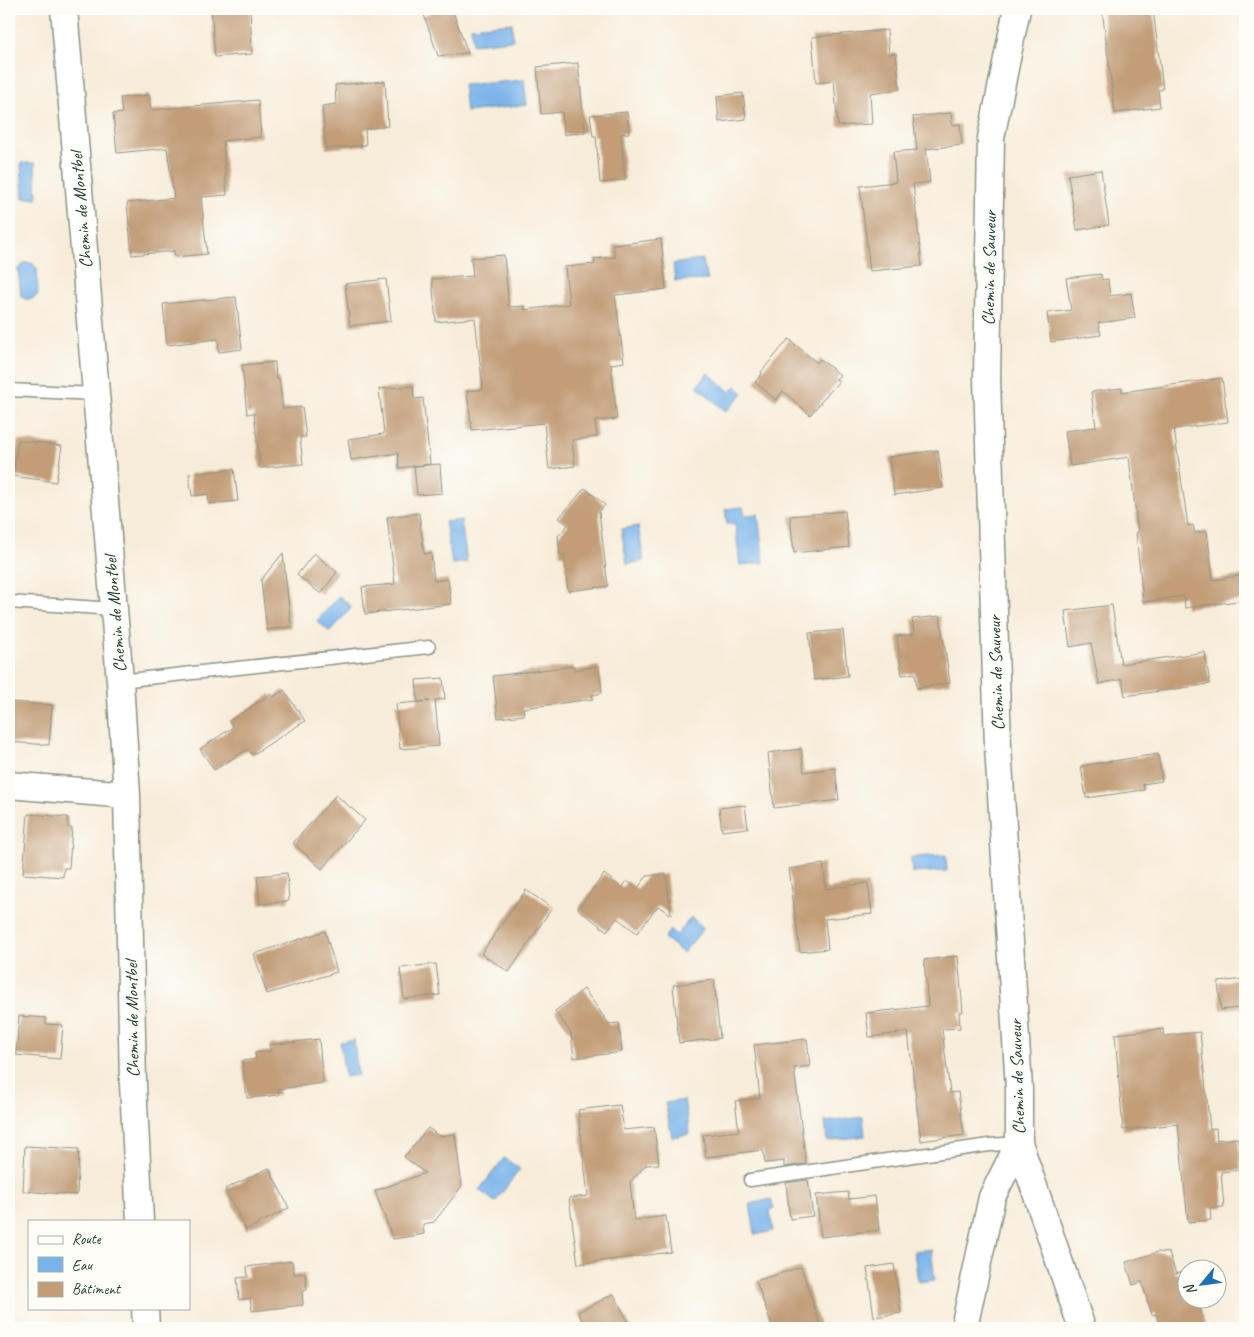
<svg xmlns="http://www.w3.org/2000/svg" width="1254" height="1337" viewBox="0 0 1254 1337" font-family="Caveat,sans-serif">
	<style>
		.water { fill: #79b3ea; stroke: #4c788f }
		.building { fill: #c29d78 }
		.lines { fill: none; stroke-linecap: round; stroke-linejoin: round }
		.service-casing { stroke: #8b9486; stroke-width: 15 }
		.minor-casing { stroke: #8b9486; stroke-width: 29 }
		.service { stroke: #fff; stroke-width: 12 }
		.minor { stroke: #fff; stroke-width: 26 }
		.labels { text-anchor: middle; stroke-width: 4.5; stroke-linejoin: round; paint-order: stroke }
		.street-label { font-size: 18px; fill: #1f3d34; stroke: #fdfcf7 }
	</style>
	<rect width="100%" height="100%" fill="#fdfcf7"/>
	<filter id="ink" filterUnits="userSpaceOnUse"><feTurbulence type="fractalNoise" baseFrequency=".02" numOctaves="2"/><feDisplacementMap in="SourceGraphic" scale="10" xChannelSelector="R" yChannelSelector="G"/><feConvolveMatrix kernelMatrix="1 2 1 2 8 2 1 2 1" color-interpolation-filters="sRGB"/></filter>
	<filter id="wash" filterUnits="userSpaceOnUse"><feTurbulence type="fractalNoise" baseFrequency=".0096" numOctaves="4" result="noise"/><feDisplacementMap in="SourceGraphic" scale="20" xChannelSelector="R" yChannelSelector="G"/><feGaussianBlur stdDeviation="1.12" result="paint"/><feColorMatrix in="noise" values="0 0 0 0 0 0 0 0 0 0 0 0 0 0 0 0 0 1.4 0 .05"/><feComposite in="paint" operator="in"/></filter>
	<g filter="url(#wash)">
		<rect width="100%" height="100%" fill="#f7ecd9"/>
		<!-- water -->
		<path class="water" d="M512 23 513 40 473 44 471 27Z
			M524 80 527 105 466 112 463 85Z
			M21 163H35L37 198H23Z
			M702 259 708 280 675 281 673 264Z
			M25 263H32L37 268 38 295 32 299H25L21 296 18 269Z
			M708 373 730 392 736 386 743 393 726 412 697 386Z
			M743 507 745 515 758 514 764 563 740 565 735 524H727L725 509Z
			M461 520 467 562 452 564 445 522Z
			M638 526 644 561 627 564 621 529Z
			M339 596 352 607 330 632 317 621Z
			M946 855 947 871 912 873 911 857Z
			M691 917 704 928 683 953 664 938 670 930 677 935Z
			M354 1040 358 1075 345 1077 340 1042Z
			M684 1100 690 1134 672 1137 665 1103Z
			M863 1117 865 1136 827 1141 825 1122Z
			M504 1158 520 1169 495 1202 479 1190Z
			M771 1199 774 1208 770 1211 773 1231 755 1235 750 1204Z
			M931 1249 935 1280 918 1282 914 1251Z"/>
		<g id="blocks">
			<!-- building -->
			<path class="building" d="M211 9H250L252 54 215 57Z
				M440 9H452L468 53 438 56 424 15Z
				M1102 9H1153L1163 89 1158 90 1160 107 1115 113Z
				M887 30 889 54 896 53 900 89 870 93 872 124 838 126 834 81 816 83 812 37Z
				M578 63 585 132 564 135 562 112 541 114 537 67Z
				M385 81 388 126 365 129 366 145 326 149 322 106 336 104 335 85Z
				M743 93 746 119 719 122 717 96Z
				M149 95 151 110 258 100 261 137 223 141 227 195 201 197 207 254 175 257 174 251 132 255 127 203 174 198 167 148 117 153 113 114 122 113 120 98Z
				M627 112 629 133 621 134 625 180 600 183 596 136H593L590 115Z
				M951 113 952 125 960 124 962 145 926 149 930 182 913 184 922 266 870 271 860 186 896 182 893 152 917 150 913 117Z
				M1101 170 1109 225 1077 230 1068 175Z
				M661 239 666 289 615 295 624 362 611 364 617 419 595 421 597 437 572 440 575 466 549 469 544 423 472 430 467 391 483 389 475 318 436 322 432 279 473 276 471 258 504 255 509 307 525 306V310L569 304 565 267 595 264 594 259 615 257 613 245Z
				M1101 274 1102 280 1108 279 1110 296 1131 293 1135 318 1098 323 1101 335 1051 342 1047 313 1071 310 1066 278Z
				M386 279 391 321 350 326 345 284Z
				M236 297 242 349 219 352 218 339 167 345 163 304Z
				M789 339 817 363 820 359 840 375 836 379 839 381 810 415 783 391 776 400 755 382 762 374 761 372Z
				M275 362 276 378H279L283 409 302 407 306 437H300L303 464 260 468 254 413 247 414 242 365Z
				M1222 378 1228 422 1174 429 1188 526 1193 525 1195 533 1207 531 1213 580 1245 575V600L1185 608 1184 596 1143 602 1136 532H1138L1129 457 1070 466 1065 431 1096 427 1091 392 1122 388V392Z
				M413 386 414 399 423 398 430 464 399 468 398 453 351 460 348 439 384 434 379 389Z
				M18 440 62 446 56 482 13 476Z
				M938 450 943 488 894 495 889 457Z
				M440 464 442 493 417 495 414 466Z
				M234 469 238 501 209 504 208 494 192 496 189 474Z
				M585 488 605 505 599 512 608 586 568 591 564 555H560L558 536 568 525 559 518Z
				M845 511 849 547 794 553 790 516Z
				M419 513 424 554 431 553 434 581 448 579 451 604 365 614 362 587 395 584 387 517Z
				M283 553 291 627 267 630 261 580Z
				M314 553 337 572 321 594 297 575Z
				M1112 605 1121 664 1205 652 1210 684 1125 696 1122 679 1099 684 1091 643 1070 647 1065 611Z
				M940 616 950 683 917 688 915 673 902 675 897 636 914 634 912 619Z
				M843 630 848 676 814 680 809 633Z
				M574 666V670L599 666 602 693 592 695 593 699 523 708 524 715 498 718 493 676Z
				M443 678 445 699 435 700 439 746 400 749 396 704 430 701 418 702 416 680Z
				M284 690 305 721 252 755 248 749 214 770 200 749 233 727 229 721 271 694 273 697Z
				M9 702 52 705 49 745 9 742Z
				M801 749 804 772 835 768 839 800 774 808 768 753Z
				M1158 754 1162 781 1143 784 1144 790 1086 798 1081 766Z
				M336 795 365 820 322 869 293 843Z
				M745 805 748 828 722 831 719 808Z
				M28 814 68 817V828H72L69 868H64L63 877 23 874Z
				M823 864 826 889 868 883 872 914 825 919 828 949 800 952 789 869Z
				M287 873 289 901 260 904 257 876Z
				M604 874 622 888 627 881 637 889 647 876 666 874 671 915 658 906 637 933 617 918 607 931 578 909Z
				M526 890 552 908 509 972 481 954Z
				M325 931 337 972 267 994 254 954Z
				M958 956 963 1012H959L960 1028 942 1029 950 1093 958 1092 964 1135 921 1141 908 1032 869 1037 866 1013 928 1006 924 960Z
				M436 964 440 995 404 999 400 968Z
				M1245 979V1007L1221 1010 1218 982Z
				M714 980 720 1038 679 1043 673 985Z
				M584 989 609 1024 619 1023 622 1052 574 1058 571 1033 555 1011Z
				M19 1016 46 1018V1024L63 1025 60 1059 16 1055Z
				M1163 1029 1164 1036 1200 1032 1210 1129 1216 1128 1217 1140 1238 1138 1241 1170 1221 1172 1224 1207 1210 1208 1211 1220 1188 1222 1178 1124 1123 1130 1115 1034Z
				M319 1039 323 1083 278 1089 279 1095 247 1098 242 1061 256 1059 255 1053 271 1051 269 1045Z
				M807 1039 810 1066 794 1068 806 1164 784 1167V1161L765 1163 763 1150 706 1157 703 1135 739 1131 735 1101 760 1098 754 1045Z
				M620 1105 624 1130 654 1127 659 1164 646 1165 630 1182 634 1220 666 1216 671 1252 578 1264 569 1198 588 1196 578 1110Z
				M428 1128 439 1136 455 1134 462 1186 434 1222 423 1224 424 1234 393 1239 375 1191 425 1173 404 1157Z
				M25 1146 79 1149 77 1195 23 1191Z
				M269 1168 289 1208 246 1230 225 1189Z
				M808 1180 813 1216 790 1219 786 1183Z
				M848 1192 849 1199 875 1196 879 1230 821 1237 816 1195Z
				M1158 1252 1169 1253 1176 1274 1186 1270V1300H1198L1206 1328H1161L1156 1314 1152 1315 1142 1282 1133 1285 1126 1262Z
				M292 1261 294 1274 305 1273 307 1290 302 1291 303 1305 252 1311 250 1298 239 1300 237 1278 248 1277 247 1267Z
				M894 1264 901 1313 874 1317 867 1268Z
				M801 1267 821 1328H773L756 1281Z
				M614 1294 631 1328H586L578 1312Z"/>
		</g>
	</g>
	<g filter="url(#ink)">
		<use href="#blocks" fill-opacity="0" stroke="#8b9486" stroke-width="1"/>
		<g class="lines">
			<!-- service casing -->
			<g class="service-casing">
				<path id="service" d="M9 390 96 394
					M9 602 114 609
					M120 681 429 647
					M750 1180 989 1145 1019 1143"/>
			</g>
			<!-- minor casing -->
			<g class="minor-casing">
				<path id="minor" d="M64 9 120 681 127 795 133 1084 140 1221
					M1017 9 991 138 987 378 998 746 1019 1089V1143L1082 1328
					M9 785 127 795
					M145 1308 146 1328
					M964 1328 992 1197 1019 1143"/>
			</g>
			<!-- service -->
			<use href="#service" class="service"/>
			<!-- minor -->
			<use href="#minor" class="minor"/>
		</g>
	</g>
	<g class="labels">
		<!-- street labels -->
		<g class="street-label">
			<text transform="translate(81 210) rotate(-95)" y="6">Chemin de Montbel</text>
			<text transform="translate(989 268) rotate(-89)" y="6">Chemin de Sauveur</text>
			<text transform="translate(115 614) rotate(-95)" y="6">Chemin de Montbel</text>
			<text transform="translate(996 673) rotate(-92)" y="6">Chemin de Sauveur</text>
			<text transform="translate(132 1019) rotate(-91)" y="6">Chemin de Montbel</text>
			<text transform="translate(1017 1077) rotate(-92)" y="6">Chemin de Sauveur</text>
		</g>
	</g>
	<!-- margin -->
	<rect width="1254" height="1337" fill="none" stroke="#fdfcf7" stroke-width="30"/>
	<!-- legend -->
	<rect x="28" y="1220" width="162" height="90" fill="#fdfcf7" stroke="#a4b0a9"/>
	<rect x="38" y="1236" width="25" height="8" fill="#ffffff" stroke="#a4b0a9"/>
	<text x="72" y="1244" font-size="15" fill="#1f3d34">Route</text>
	<rect x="38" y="1257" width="25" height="15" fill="#79b3ea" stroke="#a4b0a9"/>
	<text x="72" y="1270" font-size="15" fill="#1f3d34">Eau</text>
	<rect x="38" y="1282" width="25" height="15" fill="#c29d78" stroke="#a4b0a9"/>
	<text x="72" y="1294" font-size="15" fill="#1f3d34">Bâtiment</text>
	<!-- north arrow -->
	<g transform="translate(1202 1284) rotate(241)"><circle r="24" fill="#fdfcf7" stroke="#a4b0a9"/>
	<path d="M0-4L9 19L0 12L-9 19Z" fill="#1f6fb2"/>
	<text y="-8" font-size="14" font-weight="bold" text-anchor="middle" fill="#1f3d34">N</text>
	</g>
</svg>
